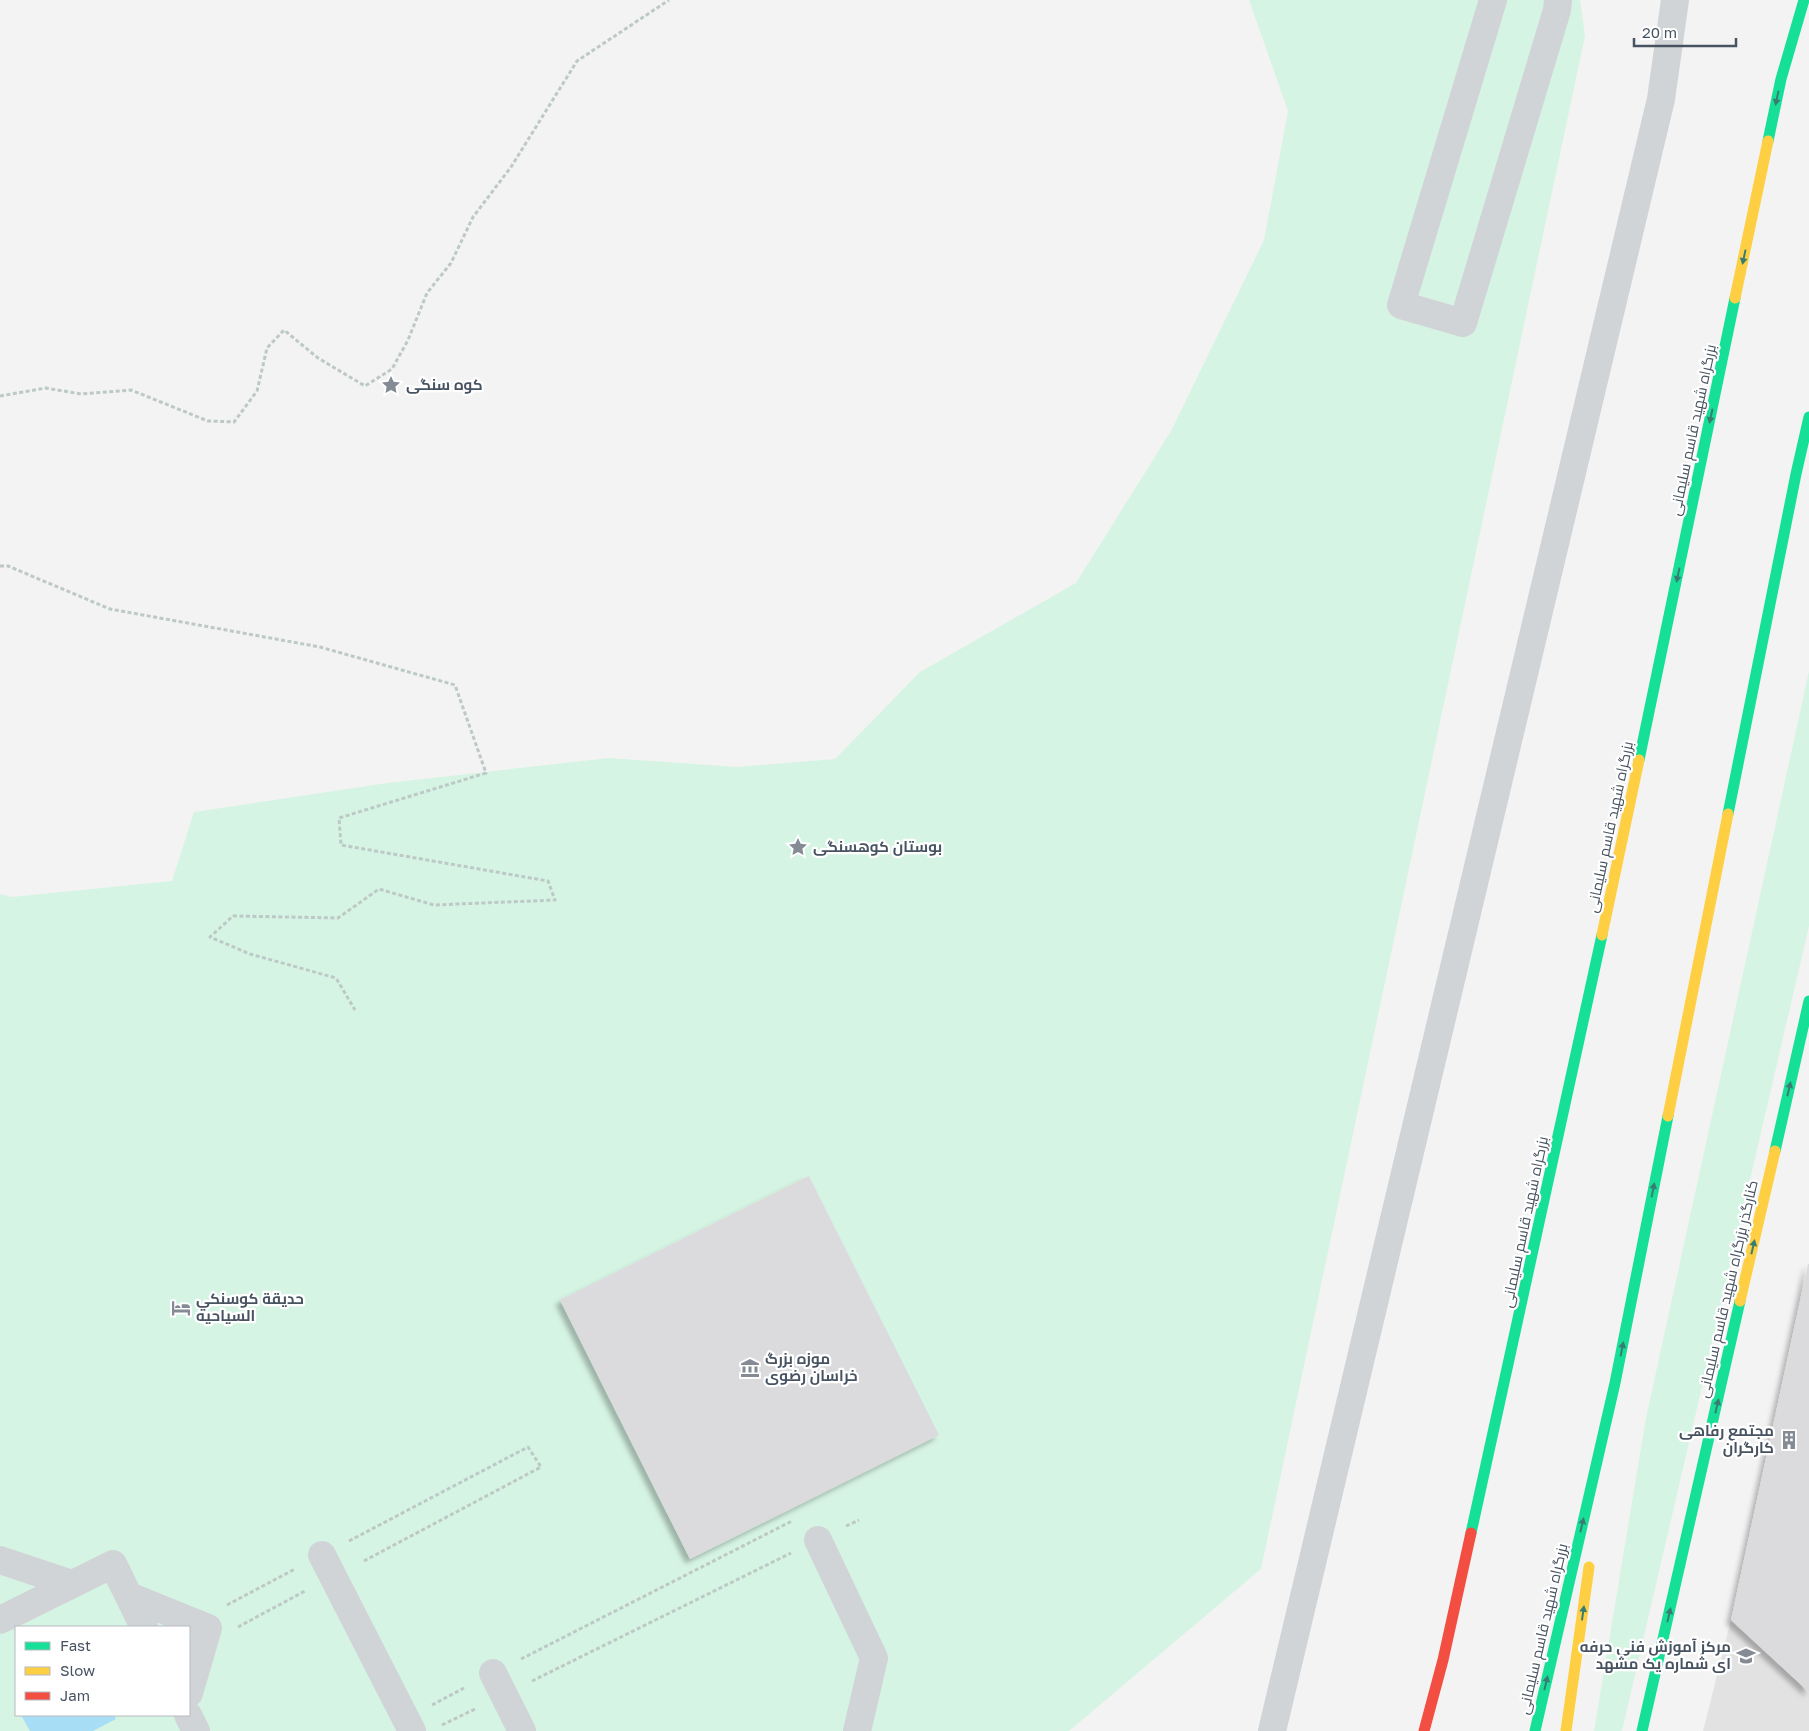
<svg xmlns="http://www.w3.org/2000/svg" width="1809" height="1731" viewBox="0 0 1809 1731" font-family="'Golos Text',Cairo,sans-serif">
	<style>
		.education { fill: #e2e2e3 }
		.green { fill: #d6f4e4; fill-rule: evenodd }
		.water { fill: #a8def5 }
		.building { fill: #dbdbdd; filter: url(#shadow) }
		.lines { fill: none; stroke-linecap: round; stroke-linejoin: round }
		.path { stroke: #bdc9c7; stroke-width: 3; stroke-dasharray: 4 2.5; stroke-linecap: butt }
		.street { stroke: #d1d4d7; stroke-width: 28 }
		.fast { stroke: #16e098; stroke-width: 11 }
		.slow { stroke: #ffcf43; stroke-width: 11 }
		.jam { stroke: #f24e42; stroke-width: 11 }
		.oneway { fill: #397d72 }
		.labels { text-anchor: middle; stroke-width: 4.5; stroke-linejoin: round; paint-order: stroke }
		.poi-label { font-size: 15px; font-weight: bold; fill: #485362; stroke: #fff; text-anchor: start }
		.street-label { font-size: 15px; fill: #485362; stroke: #fff }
	</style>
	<defs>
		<filter id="shadow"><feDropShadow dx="-4.5" dy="4.5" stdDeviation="2.5" flood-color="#0004"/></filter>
	</defs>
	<rect width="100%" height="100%" fill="#f4f3f3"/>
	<!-- education -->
	<path class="education" d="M1731 1620 1809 1692V1731H1703Z"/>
	<!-- green -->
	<path class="green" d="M1249 0H1580L1585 36 1261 1569 1069 1731H0V894L12 897 172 881 194 812 387 783 609 758 737 767 835 759 920 672 1076 583 1171 431 1264 240 1288 111ZM16 1627H189V1715H16Z
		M1809 671V926L1622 1731H1594L1646 1418Z"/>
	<!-- water -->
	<path class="water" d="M21 1715H114L116 1719 93 1731H30Z"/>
	<!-- building -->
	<path class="building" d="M809 1176 939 1435 690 1559 560 1300Z
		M1808 1264H1809V1692L1731 1620Z"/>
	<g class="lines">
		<!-- path -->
		<path class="path" d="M0 396 46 388 81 394 131 390 208 421 234 422 257 391 267 348 284 330 318 358 365 386 392 369 408 340 427 293 451 263 473 217 511 167 577 61 669 0
			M0 566H8L110 609 320 647 455 685 486 773 339 818 341 845 548 881 555 900 434 905 379 889 338 918 233 916 210 937 250 954 336 978 355 1010
			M846 1526 859 1520
			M349 1541 528 1447 541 1467 362 1562
			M227 1605 295 1569
			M238 1627 305 1591
			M521 1659 792 1521
			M532 1681 791 1553
			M432 1705 464 1688
			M442 1725 475 1709"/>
		<!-- street -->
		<path class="street" d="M1493 0 1401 305 1463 323 1557 10 1558 0
			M818 1540 874 1658 857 1731
			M322 1555 412 1731
			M0 1560 72 1584
			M129 1596 208 1628 189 1693
			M0 1620 113 1564 144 1627
			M493 1673 522 1731
			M188 1715 196 1731
			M1272 1731 1661 99 1675 0"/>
		<!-- fast -->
		<path class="fast" d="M1768 141 1781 79 1804 0
			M1639 760 1735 298
			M1728 814 1796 474 1809 417
			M1775 1151 1809 1001
			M1471 1533 1602 935
			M1535 1731 1615 1383 1668 1116
			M1642 1731 1740 1301"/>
		<!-- slow -->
		<path class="slow" d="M1735 298 1768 141
			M1602 935 1639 760
			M1668 1116 1728 814
			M1740 1301 1775 1151
			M1566 1731 1589 1567"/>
		<!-- jam -->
		<path class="jam" d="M1424 1731 1443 1660 1471 1533"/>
	</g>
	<!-- one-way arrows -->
	<defs><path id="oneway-solid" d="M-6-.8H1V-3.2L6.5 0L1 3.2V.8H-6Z" transform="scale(1.25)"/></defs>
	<g class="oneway">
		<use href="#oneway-solid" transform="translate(1777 98) rotate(102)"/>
		<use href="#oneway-solid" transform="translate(1744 257) rotate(102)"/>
		<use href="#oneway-solid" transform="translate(1711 416) rotate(102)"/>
		<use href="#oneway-solid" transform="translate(1678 575) rotate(102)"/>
		<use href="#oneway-solid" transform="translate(1789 1089) rotate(-77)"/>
		<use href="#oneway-solid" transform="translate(1653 1190) rotate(-79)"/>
		<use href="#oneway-solid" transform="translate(1753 1247) rotate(-77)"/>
		<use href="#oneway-solid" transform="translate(1622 1349) rotate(-79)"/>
		<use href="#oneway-solid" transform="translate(1717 1406) rotate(-77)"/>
		<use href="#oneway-solid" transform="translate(1582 1525) rotate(-77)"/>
		<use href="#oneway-solid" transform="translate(1583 1613) rotate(-82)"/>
		<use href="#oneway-solid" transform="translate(1669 1615) rotate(-77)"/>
		<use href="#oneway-solid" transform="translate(1546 1683) rotate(-77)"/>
	</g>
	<!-- icons -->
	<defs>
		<g id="sight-bare" transform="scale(1.5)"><path d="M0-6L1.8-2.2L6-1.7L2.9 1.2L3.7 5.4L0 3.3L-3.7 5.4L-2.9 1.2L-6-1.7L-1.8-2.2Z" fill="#848b95" stroke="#fff" stroke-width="2.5" paint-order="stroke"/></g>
		<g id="hotel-bare" transform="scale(1.5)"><path d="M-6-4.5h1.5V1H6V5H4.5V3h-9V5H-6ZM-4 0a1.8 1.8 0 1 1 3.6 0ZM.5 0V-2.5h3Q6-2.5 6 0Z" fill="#848b95" stroke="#fff" stroke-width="2.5" paint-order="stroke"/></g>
		<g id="museum-bare" transform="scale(1.5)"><path d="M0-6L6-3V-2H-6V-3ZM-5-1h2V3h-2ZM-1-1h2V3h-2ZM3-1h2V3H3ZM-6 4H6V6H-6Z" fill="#848b95" stroke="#fff" stroke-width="2.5" paint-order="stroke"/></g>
		<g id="building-bare" transform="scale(1.5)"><path d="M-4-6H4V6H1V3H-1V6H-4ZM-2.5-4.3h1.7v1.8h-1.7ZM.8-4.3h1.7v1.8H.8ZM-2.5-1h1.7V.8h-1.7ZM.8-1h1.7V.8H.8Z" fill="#848b95" stroke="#fff" stroke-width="2.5" paint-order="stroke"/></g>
		<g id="school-bare" transform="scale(1.5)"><path d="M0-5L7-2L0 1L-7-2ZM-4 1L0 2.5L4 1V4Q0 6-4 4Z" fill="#848b95" stroke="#fff" stroke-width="2.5" paint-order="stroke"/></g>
	</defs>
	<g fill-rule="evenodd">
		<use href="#sight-bare" x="391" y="385"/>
		<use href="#sight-bare" x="798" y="847"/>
		<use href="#hotel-bare" x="181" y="1308"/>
		<use href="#museum-bare" x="750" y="1368"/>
		<use href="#building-bare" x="1789" y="1440"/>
		<use href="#school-bare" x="1746" y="1656"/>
	</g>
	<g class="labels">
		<!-- poi labels -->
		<g class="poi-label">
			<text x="406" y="390">کوه سنگی</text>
			<text x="813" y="852">بوستان کوهسنگی</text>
			<text x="196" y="1304">حديقة كوسنكي<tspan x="196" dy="17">السياحيه</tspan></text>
			<text x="765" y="1364">موزه بزرگ<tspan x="765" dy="17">خراسان رضوی</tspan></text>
			<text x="1774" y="1436" text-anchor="end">مجتمع رفاهی<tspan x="1774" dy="17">کارگران</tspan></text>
			<text x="1731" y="1652" text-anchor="end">مرکز آموزش فنی حرفه<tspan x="1731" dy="17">ای شماره یک مشهد</tspan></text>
		</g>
		<!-- street labels -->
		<g class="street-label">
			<text transform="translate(1693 430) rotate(-78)" y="5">بزرگراه شهید قاسم سلیمانی</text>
			<text transform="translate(1610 827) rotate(-78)" y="5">بزرگراه شهید قاسم سلیمانی</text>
			<text transform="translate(1525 1222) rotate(-78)" y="5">بزرگراه شهید قاسم سلیمانی</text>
			<text transform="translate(1728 1289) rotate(-77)" y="5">کنارگذر بزرگراه شهید قاسم سلیمانی</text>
			<text transform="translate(1543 1629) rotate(-77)" y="5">بزرگراه شهید قاسم سلیمانی</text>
		</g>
	</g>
	<!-- legend -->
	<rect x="15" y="1626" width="175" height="90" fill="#ffffff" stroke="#b6bac0"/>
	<rect x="25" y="1642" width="25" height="8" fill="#16e098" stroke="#b6bac0"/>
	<text x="60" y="1651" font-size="15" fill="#485362">Fast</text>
	<rect x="25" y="1667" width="25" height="8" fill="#ffcf43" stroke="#b6bac0"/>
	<text x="60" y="1676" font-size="15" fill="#485362">Slow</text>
	<rect x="25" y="1692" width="25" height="8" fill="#f24e42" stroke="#b6bac0"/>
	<text x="60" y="1701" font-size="15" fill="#485362">Jam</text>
	<!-- scale -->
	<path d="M1634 38v8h102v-8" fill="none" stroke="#485362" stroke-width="2.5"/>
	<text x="1642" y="38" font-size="15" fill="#485362" stroke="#ffffff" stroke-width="4" paint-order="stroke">20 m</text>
</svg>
